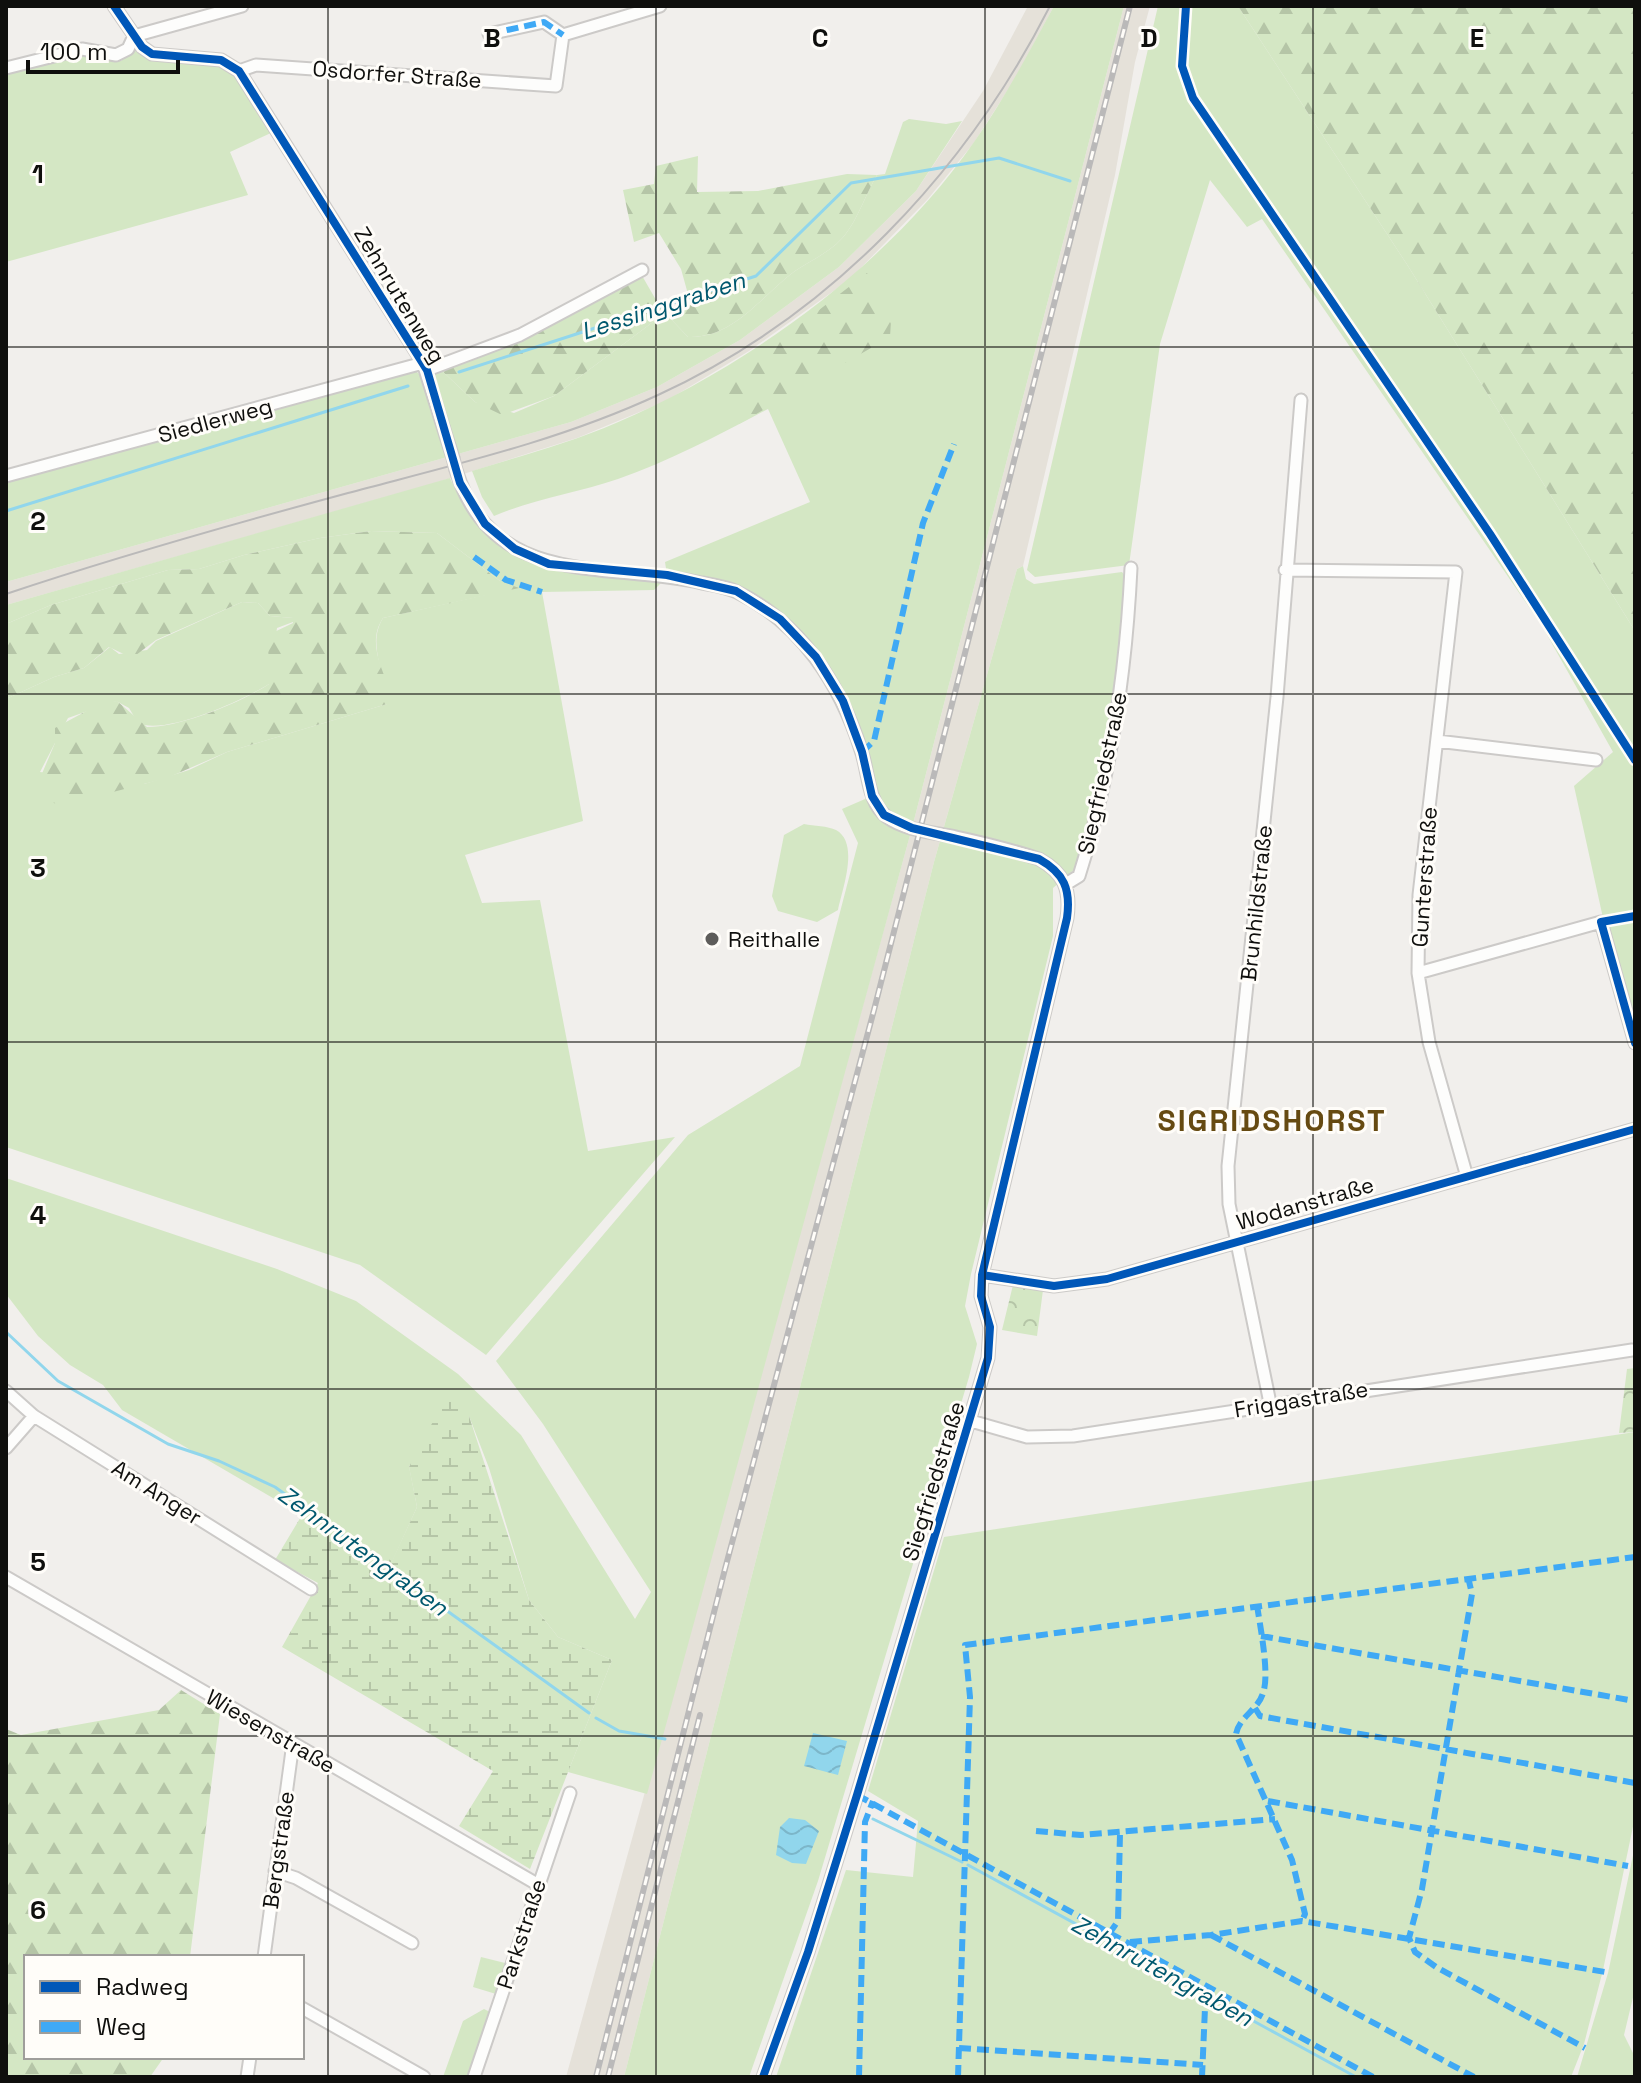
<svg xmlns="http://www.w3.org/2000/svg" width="1641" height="2083" viewBox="0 0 1641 2083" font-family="'Space Grotesk',sans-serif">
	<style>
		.built { fill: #e5e1d9 }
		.green { fill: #d4e7c4 }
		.forest { fill: url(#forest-firs) }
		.wetland { fill: url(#wetland-marsh) }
		.park { fill: url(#park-crowns) }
		.water { fill: url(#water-waves) }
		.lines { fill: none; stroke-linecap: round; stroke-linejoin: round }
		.stream { stroke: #91d6ec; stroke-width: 3 }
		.minor-casing { stroke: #cccac8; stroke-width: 15 }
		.minor { stroke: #fdfdfc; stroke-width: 11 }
		.tram { stroke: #bab9b9; stroke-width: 2 }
		.rail-casing { stroke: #bab9b9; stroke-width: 6 }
		.rail { stroke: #fffdf9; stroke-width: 3; stroke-dasharray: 9; stroke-linecap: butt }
		.minor-bridge-casing { stroke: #cccac8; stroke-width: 15; stroke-linecap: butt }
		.minor-bridge { stroke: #fdfdfc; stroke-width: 11 }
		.quiet { stroke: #3fa9f5; stroke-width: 6; stroke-dasharray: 12 6; stroke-linecap: butt }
		.cycleway-casing { stroke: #fffdf9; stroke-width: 13 }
		.cycleway { stroke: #0057b8; stroke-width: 8 }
		.grid { fill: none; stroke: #0f0f0d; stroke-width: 2; stroke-opacity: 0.55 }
		.poi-dot { fill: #5e5d5b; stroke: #fffdf9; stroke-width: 3 }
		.labels { text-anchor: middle; stroke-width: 6; stroke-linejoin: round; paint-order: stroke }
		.street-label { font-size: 22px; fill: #0f0f0d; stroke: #fffdf9 }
		.poi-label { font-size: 22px; fill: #0f0f0d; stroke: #fffdf9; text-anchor: start }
		.water-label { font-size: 24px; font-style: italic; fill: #00586e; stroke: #fffdf9 }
		.district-label { font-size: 30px; font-weight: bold; letter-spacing: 2px; fill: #664a11; stroke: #fffdf9 }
		.grid-label { font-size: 26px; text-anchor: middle; font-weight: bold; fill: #0f0f0d; stroke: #fffdf9; stroke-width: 6; stroke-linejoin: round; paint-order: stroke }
	</style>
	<defs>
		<pattern id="forest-firs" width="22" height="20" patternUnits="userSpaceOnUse" patternTransform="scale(2)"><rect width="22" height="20" fill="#d4e7c4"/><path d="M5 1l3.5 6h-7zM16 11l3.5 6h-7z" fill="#b5c5a7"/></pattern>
		<pattern id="wetland-marsh" width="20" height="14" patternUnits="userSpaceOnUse" patternTransform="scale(2)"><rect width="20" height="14" fill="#d4e7c4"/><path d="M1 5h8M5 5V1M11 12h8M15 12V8" fill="none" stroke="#b5c5a7"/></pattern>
		<pattern id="park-crowns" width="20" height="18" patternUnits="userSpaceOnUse" patternTransform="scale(2)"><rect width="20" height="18" fill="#d4e7c4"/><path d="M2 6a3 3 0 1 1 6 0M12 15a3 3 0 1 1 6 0" fill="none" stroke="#b5c5a7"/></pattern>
		<pattern id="water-waves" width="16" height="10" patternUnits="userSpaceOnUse" patternTransform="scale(2)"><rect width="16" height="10" fill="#91d6ec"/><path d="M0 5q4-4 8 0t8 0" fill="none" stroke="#7cb6c9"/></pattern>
	</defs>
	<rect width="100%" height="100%" fill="#f1efec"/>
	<!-- built -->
	<path class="built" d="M1028 6H1054L1015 79 973 144 927 200 849 280 749 351 666 401 577 438 435 483 6 605V582L571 422 657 387 740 340 839 267 916 191 983 91Z
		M1124 6H1150L1135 62 1115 175 1023 566 1017 569 934 862 624 2077H566L912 828Z"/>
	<!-- green -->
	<path class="green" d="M1054 6H1124L912 828 647 1794 568 1772 612 1660 558 1637 529 1600 489 1468 469 1416 409 1466 417 1507 392 1562 302 1515 122 1410 103 1385 70 1365 38 1336 6 1294V1178L277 1269 356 1301 458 1374 521 1435 635 1619 651 1592 543 1424 496 1361 688 1135 800 1066 858 843 842 809 872 796 862 752 816 657 736 591 667 575 665 562 810 502 768 409C719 435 670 461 618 479 577 493 534 499 494 516L482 497 472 471C520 456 570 443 616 423 751 366 891 262 974 142 1005 98 1029 52 1054 6Z
		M1158 6H1238L1408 266 1635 631V1029L1603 918 1574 786 1613 752 1542 626 1262 219 1247 227 1210 180 1160 344 1129 565 1035 577 1027 570Z
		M134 50 150 61 219 66 235 76 273 132 230 152 248 195 6 262V74L82 54 121 61Z
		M909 119 946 124 962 121 916 191 839 267 740 340 657 387 571 422 6 582V481L414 370 422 376 440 369 475 402 514 413 554 396 657 319 669 317 688 337C734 339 762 295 795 271 813 259 831 252 845 235 858 218 866 194 877 175L885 174 903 122Z
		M450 478C479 542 532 571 601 576 619 577 645 574 661 583L654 590 542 592 583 821 465 855 482 903 540 900 588 1151 675 1137 486 1355 360 1265 6 1147V699L54 677 84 668 110 647 119 654 147 650 156 641 242 602 258 603 270 616 293 618V622L277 628 269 684C244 700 164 736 138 723L129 708 116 701 68 718 40 772 144 784 189 770 227 752 387 704C387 676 366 645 383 618L485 595 500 581 437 533 371 531 320 538 244 555 199 569 168 570 51 605 6 624V605Z
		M1023 566 1026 579 1034 584 1122 572 1127 578 1111 741 1076 868 1053 888V936L971 1274 965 1306 977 1344 969 1377 818 1881 749 2077H624L934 862 1017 569Z
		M804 824C814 826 828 826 836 830 860 843 842 890 838 910L817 922 778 911 772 896 784 835Z
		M1635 1432V1817L1603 1970 1584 2044 1571 2077H776L846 1870 913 1877 918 1821 868 1791 944 1537Z
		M1635 1846V1989L1624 2035 1635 2057V2077H1577L1608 1973Z
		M481 1957 505 1963 496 1994 473 1987Z
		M484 2009 492 2013 470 2077H443L463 2021Z"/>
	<!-- forest -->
	<path class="forest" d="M1238 6H1635V631L1408 266Z
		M698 156 697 192 758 191 847 174 877 175C866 194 858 218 845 235 831 252 813 259 795 271 762 295 734 339 688 337L669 317 657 319 554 396 502 415 475 402 440 369 641 274 663 312 691 305 681 269 659 233 634 242 623 190 654 184 656 166Z
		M867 273 891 321 890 337 739 424 726 409 718 388Z
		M371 531 437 533 500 581 519 588 383 618C366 644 384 670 391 695L387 704 227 752 167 778 59 806 46 798 38 783 55 743V728L103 702 117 701 147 727C181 727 240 703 269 684L268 635 293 623V618L270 616 258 603 242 602 156 640 132 658 109 647 84 668 54 677 6 699V624L51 605 168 570 199 569 244 555 320 538Z
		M181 1690 220 1714 190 1957H26V2057H164L150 2077H6V1729L21 1735 159 1710Z"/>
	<!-- wetland -->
	<path class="wetland" d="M448 1393 469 1416 529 1600 558 1637 612 1660 530 1869 459 1826 493 1771 282 1647 318 1583 275 1560 302 1515 392 1561 417 1507 409 1467Z"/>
	<!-- park -->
	<path class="park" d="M1013 1285 1043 1290 1037 1336 1002 1330Z
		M1635 1368V1432L1619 1433 1627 1369Z"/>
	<!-- water -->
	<path class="water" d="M813 1733 847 1741 838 1775 804 1766Z
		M789 1818 805 1820 819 1831 806 1864 792 1863 776 1855 780 1827Z"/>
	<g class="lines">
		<!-- stream -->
		<path class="stream" d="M459 372 756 276 851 183 999 158 1070 181
			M6 511 408 386
			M6 1332 58 1381 168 1444 219 1461 275 1487 589 1713
			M596 1718 619 1731 665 1739
			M873 1819 962 1862
			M968 1865 1356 2077"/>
		<!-- minor casing -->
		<g class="minor-casing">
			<path id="minor" d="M114 6 142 47 152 54 221 60 239 71 423 363 453 458
				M489 34 544 22 563 35
				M134 36 242 6
				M6 68 82 49 116 55 128 49 134 36
				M239 71 256 65 556 86 563 35 660 6
				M427 370 520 335 642 270
				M456 470C493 590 606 561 702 583 713 585 727 587 737 592 801 623 840 684 861 750 869 772 867 802 887 817 906 831 933 832 956 837 984 843 1012 850 1039 859 1064 873 1071 889 1067 918L982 1275 981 1296 990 1327 988 1358 857 1795 808 1952 763 2077
				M6 476 423 363
				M1285 570 1456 572 1419 895 1418 973 1429 1042 1467 1177
				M1437 741 1596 760
				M1066 884 1079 876C1111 776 1126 673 1131 568
				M1418 973 1601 922 1635 1043
				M982 1275 1054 1286 1107 1279 1635 1129
				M6 1391 34 1416 311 1589
				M1270 1403 1229 1204 1228 1166 1277 697 1301 400
				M971 1421 1027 1437 1073 1436 1632 1350
				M6 1448 34 1416
				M6 1577 537 1884
				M275 1871 296 1878 412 1943
				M264 1957 293 1743
				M302 2008 424 2077
				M247 2077 250 2057
				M474 2077 570 1793"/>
		</g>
		<!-- minor -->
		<use href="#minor" class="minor"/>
		<!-- tram -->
		<path class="tram" d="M6 594C119 556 233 524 348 493 453 465 559 441 658 395 830 316 965 173 1050 6"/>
		<!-- rail casing -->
		<g class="rail-casing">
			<path id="rail" d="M596 2077 725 1569 874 1010 1130 6
				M608 2077 700 1715"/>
		</g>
		<!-- rail -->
		<use href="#rail" class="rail"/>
		<!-- minor-bridge casing -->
		<g class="minor-bridge-casing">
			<path id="minor-bridge" d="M453 458 456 470"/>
		</g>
		<!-- minor-bridge -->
		<use href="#minor-bridge" class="minor-bridge"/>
		<!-- quiet -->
		<path class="quiet" d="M489 34 544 22 563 35
			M474 557 506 580 542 592
			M862 752 874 741 923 523 954 444
			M1468 1577 1472 1594 1422 1889 1409 1938 1415 1952 1436 1967 1585 2048
			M1257 1605C1260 1626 1270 1675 1263 1693 1258 1710 1239 1717 1236 1734L1292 1860 1305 1914 1302 1921
			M1261 1636 1635 1701
			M1255 1708 1260 1716 1635 1783
			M857 1795 1373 2077
			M1268 1801 1628 1866
			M1036 1831 1081 1835 1275 1819
			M1109 1934 1118 1921 1120 1833
			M1211 1935 1474 2077
			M1130 1942 1211 1935 1302 1921 1605 1972
			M959 2048 1203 2065
			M859 2077 865 1822 873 1801
			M958 2077 970 1697 965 1645 1635 1557
			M1202 2077 1205 2008"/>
		<!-- cycleway casing -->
		<g class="cycleway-casing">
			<path id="cycleway" d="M114 6 142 47 152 54 221 60 239 71 427 370 460 483 485 524 515 549 549 564 667 575 736 591 780 619 816 657 843 701 862 752 872 796 884 815 912 828 1039 859C1064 873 1071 889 1067 918L982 1275 981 1296 990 1327 988 1358 857 1795 808 1952 763 2077
				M1186 6 1182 66 1193 98 1490 534 1635 760
				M1635 916 1601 922 1635 1043
				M982 1275 1054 1286 1107 1279 1635 1129"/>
		</g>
		<!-- cycleway -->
		<use href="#cycleway" class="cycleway"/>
	</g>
	<!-- grid -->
	<path class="grid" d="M328 6V2077M656 6V2077M985 6V2077M1313 6V2077M6 347H1635M6 694H1635M6 1042H1635M6 1389H1635M6 1736H1635"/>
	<!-- markers -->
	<circle class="poi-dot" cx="712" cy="939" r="8"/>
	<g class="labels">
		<!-- street labels -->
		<g class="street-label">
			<text transform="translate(397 74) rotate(4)" y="8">Osdorfer Straße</text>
			<text transform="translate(400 295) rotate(59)" y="8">Zehnrutenweg</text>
			<text transform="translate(215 420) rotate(-15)" y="8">Siedlerweg</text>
			<text transform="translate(1102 773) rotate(-78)" y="8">Siegfriedstraße</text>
			<text transform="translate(1424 877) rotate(-86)" y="8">Gunterstraße</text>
			<text transform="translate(1256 903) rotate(-84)" y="8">Brunhildstraße</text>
			<text transform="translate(1305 1203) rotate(-16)" y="8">Wodanstraße</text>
			<text transform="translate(1301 1399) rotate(-9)" y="8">Friggastraße</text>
			<text transform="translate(933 1481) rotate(-73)" y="8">Siegfriedstraße</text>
			<text transform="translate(157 1492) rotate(32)" y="8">Am Anger</text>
			<text transform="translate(271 1731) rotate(30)" y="8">Wiesenstraße</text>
			<text transform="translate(278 1850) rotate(-82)" y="8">Bergstraße</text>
			<text transform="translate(521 1934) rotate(-72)" y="8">Parkstraße</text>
		</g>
		<!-- poi labels -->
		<g class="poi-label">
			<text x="728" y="947">Reithalle</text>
		</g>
		<!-- water labels -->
		<g class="water-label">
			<text transform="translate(663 306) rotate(-18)" y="8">Lessinggraben</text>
			<text transform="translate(363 1551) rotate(36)" y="8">Zehnrutengraben</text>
			<text transform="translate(1162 1971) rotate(29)" y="8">Zehnrutengraben</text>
		</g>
		<!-- district labels -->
		<g class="district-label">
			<text x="1272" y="1131">SIGRIDSHORST</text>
		</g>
	</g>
	<g class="grid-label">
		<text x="492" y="47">B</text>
		<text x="820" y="47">C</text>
		<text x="1149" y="47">D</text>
		<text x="1477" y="47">E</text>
		<text x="38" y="183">1</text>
		<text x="38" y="530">2</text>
		<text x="38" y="877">3</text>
		<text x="38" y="1224">4</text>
		<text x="38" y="1571">5</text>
		<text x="38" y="1919">6</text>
	</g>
	<!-- border -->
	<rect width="1641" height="2083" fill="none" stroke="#0f0f0d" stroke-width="16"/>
	<!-- legend -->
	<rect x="24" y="1955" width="280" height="104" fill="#fffdf9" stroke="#9f9e9b" stroke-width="2"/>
	<rect x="40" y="1981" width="40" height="12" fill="#0057b8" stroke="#9f9e9b" stroke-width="2"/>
	<text x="96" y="1995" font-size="24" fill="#0f0f0d">Radweg</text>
	<rect x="40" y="2021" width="40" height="12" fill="#3fa9f5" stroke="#9f9e9b" stroke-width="2"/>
	<text x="96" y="2035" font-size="24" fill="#0f0f0d">Weg</text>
	<!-- scale -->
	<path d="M28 60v12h150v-12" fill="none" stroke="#0f0f0d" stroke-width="4"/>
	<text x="40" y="60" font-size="24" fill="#0f0f0d" stroke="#fffdf9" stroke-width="6" paint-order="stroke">100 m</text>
</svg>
